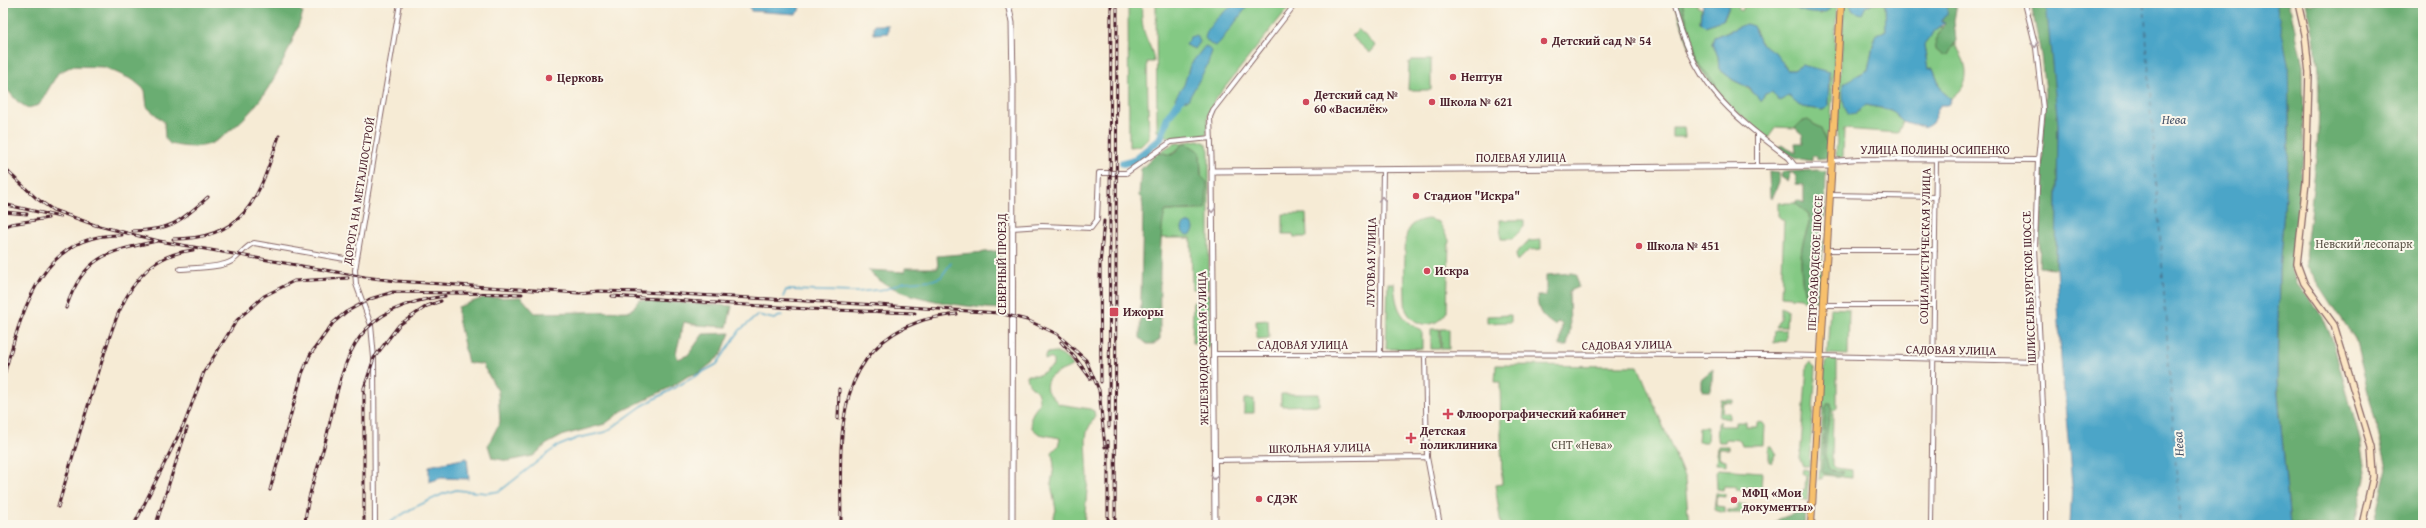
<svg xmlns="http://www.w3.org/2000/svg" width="2426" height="528" viewBox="0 0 2426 528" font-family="'Gentium Book Plus',serif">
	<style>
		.green { fill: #84c984; stroke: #677458; fill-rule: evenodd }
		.forest { fill: #6bad72; stroke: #5a664e }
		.water { fill: #4ba5c8; stroke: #4a627a }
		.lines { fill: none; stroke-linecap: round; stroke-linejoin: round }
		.stream { stroke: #4ba5c8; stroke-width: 1.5 }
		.river { stroke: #4ba5c8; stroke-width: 8 }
		.ferry { stroke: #4a556a; stroke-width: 1; stroke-dasharray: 5 4; stroke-linecap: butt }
		.minor-casing { stroke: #866666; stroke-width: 6 }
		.tertiary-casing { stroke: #866666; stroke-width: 7 }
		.secondary-casing { stroke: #866666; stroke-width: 8 }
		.primary-casing { stroke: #866666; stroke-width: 8 }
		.minor { stroke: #fff; stroke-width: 4 }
		.tertiary { stroke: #fff; stroke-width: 5 }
		.secondary { stroke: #fce6c4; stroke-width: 5.5 }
		.primary { stroke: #f7c06c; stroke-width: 6 }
		.rail-casing { stroke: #4a1f2b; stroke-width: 3 }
		.rail { stroke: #fbf7ec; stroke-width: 1.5; stroke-dasharray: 4.5; stroke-linecap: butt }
		.oneway { stroke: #ae9aa0 }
		.poi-dot { fill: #d1495b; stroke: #fbf7ec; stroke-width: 1.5 }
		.labels { text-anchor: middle; stroke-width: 4; stroke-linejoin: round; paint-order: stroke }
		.poi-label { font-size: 12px; font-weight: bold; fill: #4a1f2b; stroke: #fbf7ec; text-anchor: start }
		.street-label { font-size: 12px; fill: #4a1f2b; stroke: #fbf7ec }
		.park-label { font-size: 12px; fill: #5b5246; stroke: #fbf7ec }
		.water-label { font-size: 13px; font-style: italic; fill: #4a556a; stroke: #fbf7ec }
	</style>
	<rect width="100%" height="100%" fill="#fbf7ec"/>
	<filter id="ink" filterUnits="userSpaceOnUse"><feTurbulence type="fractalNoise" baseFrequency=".025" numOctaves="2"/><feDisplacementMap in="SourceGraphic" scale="8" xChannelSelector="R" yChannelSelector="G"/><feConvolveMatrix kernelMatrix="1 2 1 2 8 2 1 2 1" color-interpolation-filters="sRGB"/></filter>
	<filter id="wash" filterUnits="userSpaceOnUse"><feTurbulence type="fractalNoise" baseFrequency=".012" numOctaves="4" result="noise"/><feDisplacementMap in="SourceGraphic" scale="16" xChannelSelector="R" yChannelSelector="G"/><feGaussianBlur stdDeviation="0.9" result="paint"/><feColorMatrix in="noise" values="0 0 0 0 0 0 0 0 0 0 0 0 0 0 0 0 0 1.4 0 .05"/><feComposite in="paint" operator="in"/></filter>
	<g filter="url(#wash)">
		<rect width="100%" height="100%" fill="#f6ebd5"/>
		<!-- green -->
		<path class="green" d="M1128 3H1142C1141 14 1142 25 1145 35 1149 45 1153 51 1154 62H1147L1149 139 1138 146 1129 147Z
			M1156 3H1292L1214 101 1208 115 1207 133 1205 135 1171 138 1157 131Z
			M1682 3H1697V6L1702 9 1701 22 1705 26 1724 19 1730 3H1740L1738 9 1742 11 1745 3H1789L1799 10 1821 14 1830 9 1833 3H1837L1830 141H1826L1816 125 1802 121 1795 128 1776 127 1768 138 1732 108 1714 89 1716 87 1699 65ZM1746 24 1755 29C1756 48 1780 53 1787 70H1794L1802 65 1830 76 1828 106 1823 110 1802 107 1791 97 1786 96 1781 100 1772 92 1765 94 1762 100 1745 86 1733 80 1719 69 1718 55 1712 44 1714 37Z
			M1844 3H1849L1853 11 1873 3H1885L1886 30 1875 36 1868 70 1858 75 1856 114 1866 105 1891 110 1903 121 1898 133 1844 129 1843 158H1838L1836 155Z
			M1942 26 1939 33 1953 48 1956 41V47C1965 56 1970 78 1962 88 1959 93 1954 96 1951 99L1942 91 1933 68 1928 69 1924 45 1937 28Z
			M1358 29 1376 46 1370 53 1351 36Z
			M1412 60H1431V90H1408L1409 62Z
			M1672 127H1684L1685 137H1672Z
			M1198 140 1206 143 1209 150V289H1192L1191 238H1160L1163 215 1166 211 1203 210 1200 152 1182 145 1171 155 1159 152 1173 144Z
			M1778 203H1795L1809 214C1810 227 1805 234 1802 247 1800 259 1801 291 1808 301H1804L1801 298 1781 296 1784 221 1778 216Z
			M1283 214H1306L1307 237H1294L1293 234H1283Z
			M1428 219 1439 222 1449 240 1447 311C1437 329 1415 329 1406 310 1404 303 1404 240 1407 233 1410 223 1419 220 1428 219Z
			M1500 220H1524V227L1512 239H1501Z
			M1541 240V249L1529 250 1517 262 1516 253 1529 241Z
			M1388 283H1394C1396 309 1400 318 1422 331V349H1386Z
			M1200 293 1210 294V347L1200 350V343H1192L1193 302H1200Z
			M1781 307 1787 310 1786 327H1776L1781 319Z
			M1830 308 1849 309 1848 355 1827 354Z
			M1511 315V322L1487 323V316Z
			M1268 320 1269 338 1257 339 1256 321Z
			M1431 329H1440V349H1431Z
			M1441 329H1449V349H1441Z
			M1775 330H1786V340L1774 343Z
			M1055 352 1063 356 1073 365C1062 373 1043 373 1047 391L1059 404 1090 409 1094 411 1095 416 1087 431 1086 440 1088 478 1084 525H1051L1056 510 1051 484 1054 466 1052 452 1058 446 1060 438 1039 434 1032 428C1032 426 1030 421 1031 418 1034 406 1044 407 1036 390 1031 388 1027 382 1027 375H1039L1053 366V360L1050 358 1045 360V356L1048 353Z
			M1828 359 1837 360V408L1833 411 1832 465 1835 468 1852 470V478L1824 475 1822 479H1819L1825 362Z
			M1810 362 1816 368 1809 466H1803L1800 460 1807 366Z
			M1496 365 1638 366 1685 479 1689 525H1501L1495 485 1502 484 1500 382H1495Z
			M1281 394H1319V405L1281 406Z
			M1244 399H1254V413H1244Z
			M1721 400H1733V403L1723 402 1722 412 1729 413V419L1719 417Z
			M1720 421V426H1736V422H1746V426H1757V422L1763 423 1765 426 1764 445H1742L1740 440 1726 439 1725 442H1719L1717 440 1718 424Z
			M1699 427H1708L1707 442H1698Z
			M1718 446H1729V449H1719V459L1726 460V465L1716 464Z
			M1769 446H1772L1776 453 1771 463 1769 461Z
			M1718 469 1762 472 1761 491H1755V488L1744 487V491L1736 490V487L1724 486 1723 490 1717 489 1716 471Z
			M1803 469 1809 470 1807 501 1800 498 1801 491 1805 489 1806 476 1802 473Z
			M1716 493 1725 494V497L1716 496V506L1725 507V513L1714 510Z
			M1738 504 1746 505 1745 513H1728V510H1738Z"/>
		<!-- forest -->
		<path class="forest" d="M3 3H296V6L303 13C287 58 266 104 227 133 222 137 217 141 212 143 198 149 184 147 170 144L165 138 164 122 147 107 145 90 133 80 104 67 72 66 58 73 39 105 28 108 18 102 3 85Z
			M1675 3H1682L1699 65 1715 82 1716 88 1714 89C1691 60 1686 38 1675 3Z
			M1948 3H1957L1954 21 1956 41 1948 55H1942L1936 50 1935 40 1945 23 1942 22C1943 14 1948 11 1948 3Z
			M2031 3H2046L2047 7 2058 125 2056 268 2039 267 2045 92 2041 55Z
			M2276 3H2289L2303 66 2304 146 2292 270 2297 284 2322 315 2332 339 2360 440 2366 478 2354 525H2290L2277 382 2279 271 2289 146V109Z
			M2306 3H2423V525H2373L2387 468 2355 339 2307 266 2306 249C2315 167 2330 84 2306 3Z
			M1808 120 1821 129 1826 141H1830L1829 155 1824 159 1817 160V156H1812V161C1799 159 1790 156 1779 148L1781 145 1796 153 1795 143H1803V135L1795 128 1802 121Z
			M1186 143 1200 152 1201 176 1207 182 1206 209 1166 211C1158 222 1160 318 1160 339L1154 344H1147L1140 338 1143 210 1142 199 1139 196 1141 169 1159 152 1171 155C1178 152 1178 146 1186 143Z
			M1818 170 1826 171 1825 215 1820 228 1823 240 1820 298 1817 301H1808C1801 290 1800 260 1802 247 1805 233 1810 229 1809 214L1795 203 1797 200 1804 203V185L1796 184V176L1791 172 1787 181 1781 177 1782 172Z
			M1769 172 1779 173V182L1772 199 1770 198Z
			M997 251 1000 255 1001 309C964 307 891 299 868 270L905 272V268H938L937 256Z
			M1573 273 1577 275 1578 287 1569 291 1570 329 1567 346H1560L1562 324 1558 322 1554 325C1541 316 1538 312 1537 296H1546V275Z
			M521 297 535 313 631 311 639 300 732 306 727 327 697 325 684 322 676 353 678 359 688 355 703 334 730 333 721 355 712 363 699 373 688 376 673 386 622 411 605 424 564 435 547 444 533 456 508 461 492 458 488 445 500 422 498 391 482 364 468 363 458 318V307L483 298Z
			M1713 369 1711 391H1704L1701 387V379Z
			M1828 403H1831L1832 409C1827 420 1822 462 1830 470L1844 472 1842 475 1823 473 1822 471 1825 408Z
			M1801 511H1805L1804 525H1772L1779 519Z"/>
		<!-- water -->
		<path class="water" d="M749 3H800L799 11 796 14 751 11Z
			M1237 3H1250L1220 42 1216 46 1210 44 1205 38C1208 23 1225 11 1237 3Z
			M1703 3H1730L1723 20 1705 26 1701 22Z
			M1789 3H1833C1830 20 1795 13 1789 3Z
			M1849 3H1873L1866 6 1862 14 1853 11Z
			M1885 3H1948L1947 15 1942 18V22L1945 23 1937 28 1924 45 1928 69 1933 68 1942 91 1951 99 1948 105H1940L1932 123 1925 128 1903 121 1891 110 1866 105 1856 114 1849 115C1842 106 1843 95 1843 83L1868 70 1875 36 1886 30Z
			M2046 3H2276L2288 63 2289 109V146L2279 271 2277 382 2290 525H2070L2072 485 2061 359 2056 268 2058 125Z
			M1746 24 1753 26 1760 43 1775 52 1787 70H1794L1802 65 1829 72 1828 106 1823 110 1802 107 1789 96 1779 101 1772 92 1765 94 1762 100H1760L1749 88 1733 80 1719 69 1718 55 1712 44 1714 37Z
			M874 25H888V33L874 34Z
			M1197 35 1200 42 1195 49 1185 45 1190 37Z
			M1205 46 1212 51 1207 66 1188 100 1177 101 1175 98 1184 85 1190 65Z
			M1182 229a6 6 0 1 1 12 0a6 6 0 1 1-12 0Z
			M467 458 469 479 441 478 429 482V466Z"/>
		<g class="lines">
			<!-- stream -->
			<path class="stream" d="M783 297 786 290 857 292 886 289 904 282 933 280 941 277 951 263
				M379 524 389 523 411 509 443 494 456 490 488 493 500 491 556 447 578 438 606 432 642 406 717 364 740 330 758 315 774 319 782 315"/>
			<!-- river -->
			<path class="river" d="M1123 163 1135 160 1160 139 1168 117 1184 94"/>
			<!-- ferry -->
			<path class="ferry" d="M2144 3 2180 525"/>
		</g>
	</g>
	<g filter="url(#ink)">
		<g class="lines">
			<!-- minor casing -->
			<g class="minor-casing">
				<path id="minor" d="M1673 3C1694 84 1724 109 1789 158L1795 166
					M2025 3 2036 48 2043 109 2038 160 2035 248 2046 465V525
					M1832 161 1858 159 2038 160
					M1757 166V134
					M1212 171 1210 117 1213 110 1296 3
					M1830 195 1936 197
					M1012 228 1042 226 1091 228 1097 220 1099 173H1126L1171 142 1211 138
					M1826 250H1935
					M180 269C193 268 221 268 232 261 241 255 244 247 254 243L356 261
					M1824 305H1934
					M1213 354 1773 355 2041 361
					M1380 355 1383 170
					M1425 355 1427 457 1440 525
					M1214 460 1427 457
					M375 525 374 358 371 325 356 284 355 270 400 3
					M1931 525 1936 160"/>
			</g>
			<!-- tertiary casing -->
			<g class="tertiary-casing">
				<path id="tertiary" d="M1008 3 1012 23 1013 81 1012 525
					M1215 525 1212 171 1831 166"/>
			</g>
			<!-- secondary casing -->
			<g class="secondary-casing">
				<path id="secondary" d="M2298 3 2305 34 2309 73 2306 182 2297 264 2304 283 2334 325 2371 447 2373 477 2362 525"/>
			</g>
			<!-- primary casing -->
			<g class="primary-casing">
				<path id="primary" d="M1811 525 1841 3"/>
			</g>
			<!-- minor -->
			<use href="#minor" class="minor"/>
			<!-- tertiary -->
			<use href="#tertiary" class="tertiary"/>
			<!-- secondary -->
			<use href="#secondary" class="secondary"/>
			<!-- primary -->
			<use href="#primary" class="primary"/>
			<!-- rail casing -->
			<g class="rail-casing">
				<path id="rail" d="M3 167 36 198 53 210 95 225 159 241 365 277 396 281 579 293 598 291 643 292 878 305 999 313 1027 320 1057 334 1086 360 1099 390 1105 447
					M3 204 60 217
					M3 212 27 214
					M3 227 11 224 48 218
					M133 231C172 230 179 222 208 197
					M173 239C248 239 259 195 279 136
					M612 296 808 309 915 313
					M66 308C84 256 106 252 157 241
					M1061 342 1076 359 1091 379
					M3 379C21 316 39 232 122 235
					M1101 382 1100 265 1104 221
					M838 419 839 389
					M1109 427 1111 3
					M270 490 302 374 310 355 333 323 346 312 370 299 393 292 522 294
					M58 507C70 465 82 423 96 381 108 343 118 296 148 269 160 258 177 252 193 250
					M156 524 187 428
					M134 525 185 422 204 372 237 320 264 296 294 281 348 278
					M305 525C306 498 318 469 325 443 345 361 346 309 445 296
					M364 525V388L374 358 399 325 427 306 441 301
					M841 525C841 450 829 353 918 322 930 317 944 316 957 314
					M1108 525V441
					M1115 525 1117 3"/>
			</g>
			<!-- rail -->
			<use href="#rail" class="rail"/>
		</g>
		<!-- one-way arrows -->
		<defs><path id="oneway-chevron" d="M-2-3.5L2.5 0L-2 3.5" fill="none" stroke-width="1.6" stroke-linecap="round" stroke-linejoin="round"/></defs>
		<g class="oneway">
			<use href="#oneway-chevron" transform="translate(2035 45) rotate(80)"/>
			<use href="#oneway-chevron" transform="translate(1382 199) rotate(-89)"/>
			<use href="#oneway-chevron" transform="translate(1212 210) rotate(89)"/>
			<use href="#oneway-chevron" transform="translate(1214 477) rotate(89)"/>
		</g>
	</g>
	<!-- markers -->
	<g class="poi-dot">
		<circle cx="1544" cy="41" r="4"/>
		<circle cx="1453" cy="77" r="4"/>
		<circle cx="549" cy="78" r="4"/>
		<circle cx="1306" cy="102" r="4"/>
		<circle cx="1432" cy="102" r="4"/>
		<circle cx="1416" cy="196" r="4"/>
		<circle cx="1639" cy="246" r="4"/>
		<circle cx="1427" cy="271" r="4"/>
		<rect x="1109" y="307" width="10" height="10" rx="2"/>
		<path d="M1446 408h4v4h4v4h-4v4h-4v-4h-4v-4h4z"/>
		<path d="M1409 432h4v4h4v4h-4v4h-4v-4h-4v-4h4z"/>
		<circle cx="1259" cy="499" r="4"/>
		<circle cx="1734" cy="500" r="4"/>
	</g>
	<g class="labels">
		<!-- poi labels -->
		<g class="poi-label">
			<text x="1552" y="45">Детский сад № 54</text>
			<text x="1461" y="81">Нептун</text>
			<text x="557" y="82">Церковь</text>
			<text x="1314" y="99">Детский сад №<tspan x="1314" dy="14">60 «Василёк»</tspan></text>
			<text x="1440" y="106">Школа № 621</text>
			<text x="1424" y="200">Стадион "Искра"</text>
			<text x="1647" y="250">Школа № 451</text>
			<text x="1435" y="275">Искра</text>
			<text x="1123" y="316">Ижоры</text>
			<text x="1457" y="418">Флюорографический кабинет</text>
			<text x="1420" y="435">Детская<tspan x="1420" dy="14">поликлиника</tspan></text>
			<text x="1742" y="497">МФЦ «Мои<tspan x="1742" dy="14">документы»</tspan></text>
			<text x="1267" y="503">СДЭК</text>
		</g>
		<!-- street labels -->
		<g class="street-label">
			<text x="1935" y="154">УЛИЦА ПОЛИНЫ ОСИПЕНКО</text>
			<text x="1521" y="162">ПОЛЕВАЯ УЛИЦА</text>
			<text transform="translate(359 191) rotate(-81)" y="4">ДОРОГА НА МЕТАЛЛОСТРОЙ</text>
			<text transform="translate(1925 246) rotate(-89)" y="4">СОЦИАЛИСТИЧЕСКАЯ УЛИЦА</text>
			<text transform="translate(1371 262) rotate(-89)" y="4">ЛУГОВАЯ УЛИЦА</text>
			<text transform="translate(1815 263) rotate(-87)" y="4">ПЕТРОЗАВОДСКОЕ ШОССЕ</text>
			<text transform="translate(1002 264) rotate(-90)" y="4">СЕВЕРНЫЙ ПРОЕЗД</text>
			<text transform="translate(2029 287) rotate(-92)" y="4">ШЛИССЕЛЬБУРГСКОЕ ШОССЕ</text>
			<text x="1303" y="349">САДОВАЯ УЛИЦА</text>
			<text transform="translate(1627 345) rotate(-1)" y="4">САДОВАЯ УЛИЦА</text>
			<text transform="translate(1203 348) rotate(-91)" y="4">ЖЕЛЕЗНОДОРОЖНАЯ УЛИЦА</text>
			<text transform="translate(1951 350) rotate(1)" y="4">САДОВАЯ УЛИЦА</text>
			<text transform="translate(1320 448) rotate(-1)" y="4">ШКОЛЬНАЯ УЛИЦА</text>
		</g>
		<!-- park labels -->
		<g class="park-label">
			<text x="2364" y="248">Невский лесопарк</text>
			<text x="1582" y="449">СНТ «Нева»</text>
		</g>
		<!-- water labels -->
		<g class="water-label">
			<text x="2174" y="124">Нева</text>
			<text transform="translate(2178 444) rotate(-94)" y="5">Нева</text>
		</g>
	</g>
	<!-- margin -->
	<rect width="2426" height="528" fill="none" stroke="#fbf7ec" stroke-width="16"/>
</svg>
